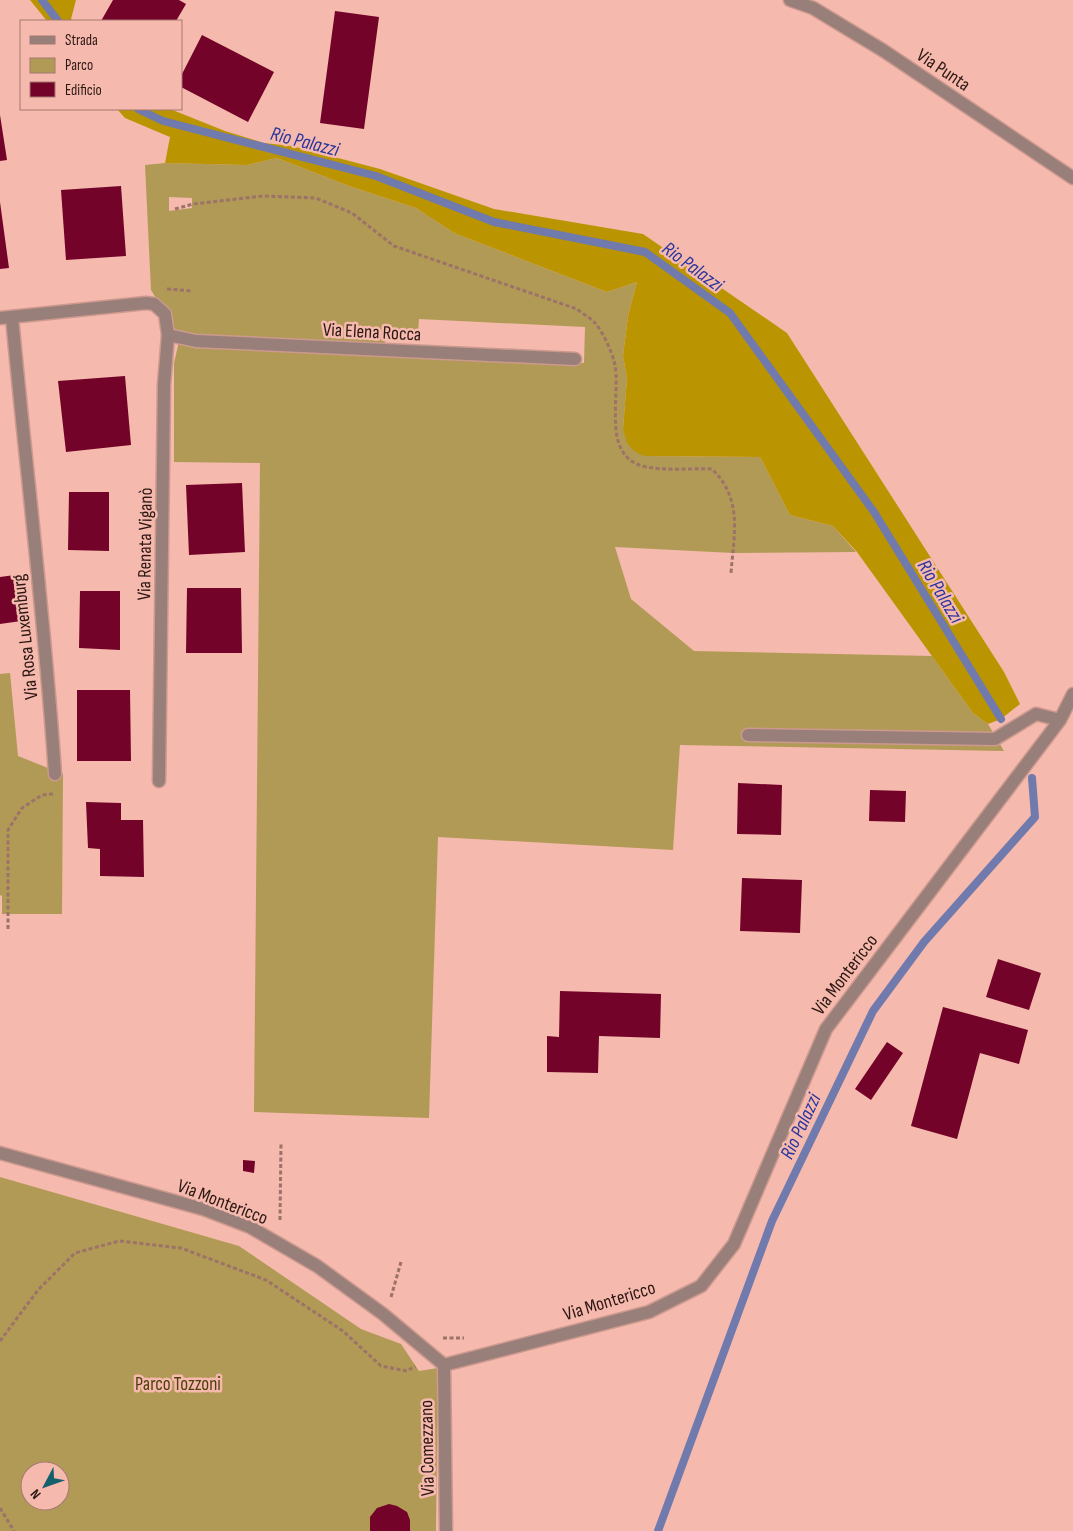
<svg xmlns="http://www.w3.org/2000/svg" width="1073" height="1531" viewBox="0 0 1073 1531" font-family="'Sofia Sans Condensed',sans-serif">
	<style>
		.green { fill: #b19a55; fill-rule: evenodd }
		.forest { fill: #ba9501 }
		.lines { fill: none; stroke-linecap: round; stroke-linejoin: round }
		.stream { stroke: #717aac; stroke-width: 8 }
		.building { fill: #730329 }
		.minor-casing { stroke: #cd998e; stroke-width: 15 }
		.path { stroke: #9c7269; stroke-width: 3; stroke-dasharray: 4 2.5; stroke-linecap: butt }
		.minor { stroke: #987f7a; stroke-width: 12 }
		.labels { text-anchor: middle; stroke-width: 5; stroke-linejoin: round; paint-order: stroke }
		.street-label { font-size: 19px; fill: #2c1713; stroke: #f5b9ad }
		.park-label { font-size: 19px; fill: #4e3f0d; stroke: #f5b9ad }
		.water-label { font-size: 20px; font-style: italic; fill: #29359f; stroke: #f5b9ad }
	</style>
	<rect width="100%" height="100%" fill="#f5b9ad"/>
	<!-- green -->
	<path class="green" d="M277 158 349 186 416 208 454 233 607 292 637 282 628 316 623 356 627 378 623 429 644 456 760 457 790 515 833 526 856 552 733 553 615 547 631 599 694 651 932 656 973 713 988 724 1004 751 680 745 673 850 438 837 429 1118 254 1112 260 463 174 462V363L180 337 151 290 145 165 165 163 247 165ZM169 197 192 198V208L169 211ZM419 319 585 327 584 363 384 354 386 331 418 334Z
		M10 673 18 756 63 774 62 914H2V896L0 895V674Z
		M0 1177 239 1246 361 1329 401 1344 419 1371 438 1368 436 1531H0ZM30 1471H60V1501H30Z"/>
	<!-- forest -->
	<path class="forest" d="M30 0H76L71 19 73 21H47Z
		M117 109H170L225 131 264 143 292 146 380 169 494 209 643 234 787 333 1004 672 1020 704 1001 719 988 724 973 713 857 552 833 526 790 515 760 457 644 456 634 451 627 443 623 429 627 378 623 356 628 316 637 282 607 292 454 233 416 208 349 186 277 158 247 165 165 163 170 137 125 118Z"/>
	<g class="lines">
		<!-- stream -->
		<path class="stream" d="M42 0 58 21
			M138 109 163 121 376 176 494 222 645 252 730 313 874 512 1001 719
			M658 1531 772 1221 873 1011 924 942 1035 817 1032 778"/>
	</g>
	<!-- building -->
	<path class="building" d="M113 0H179L186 4 176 21H101Z
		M335 11 379 17 364 129 320 123Z
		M202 35 274 72 248 122 181 87V76Z
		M0 115 7 160 0 161Z
		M121 186 126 256 66 260 61 190Z
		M0 202 9 268 0 269Z
		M125 376 131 445 66 452 58 381Z
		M242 483 245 552 189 555 186 485Z
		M69 492H109V551L68 550Z
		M15 575 21 621 0 624V577Z
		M187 588H241L242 653H186Z
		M80 591H120V650L79 648Z
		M77 690H130L131 761H77Z
		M738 783 782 785 781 835 737 834Z
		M870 790 906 791 905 822 869 821Z
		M86 802 121 803V820H143L144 877 100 876V849L88 848Z
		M742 878 802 880 800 933 740 931Z
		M998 959 1041 973 1029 1010 986 997Z
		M560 991 661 994 660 1038 599 1036 598 1073 547 1072V1036L559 1037Z
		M943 1007 1028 1030 1019 1064 980 1053 957 1139 911 1126Z
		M887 1042 903 1053 871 1100 855 1089Z
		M243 1160 255 1161 254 1173 243 1171Z
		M389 1504 397 1506 407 1512 410 1520V1531H370V1517L377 1508Z"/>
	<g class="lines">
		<!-- minor casing -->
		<g class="minor-casing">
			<path id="minor" d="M790 0 813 8 884 51 1073 178
				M12 317C26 469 45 621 55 774
				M0 318 146 303 154 304 165 314 168 335 164 385 159 781
				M168 335 196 341 575 359
				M748 735 995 739 1036 714 1060 720
				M0 1153 203 1209 250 1227 317 1266 383 1314 444 1365 649 1312 701 1286 734 1244 826 1029 1060 720 1073 694
				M444 1365 446 1531"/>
		</g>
		<!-- path -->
		<path class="path" d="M175 209 193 204 263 196 316 198 352 213 394 246 577 309C583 314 591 318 595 323 603 332 611 350 614 361 623 394 598 458 647 467 667 471 691 468 712 469 743 499 734 534 731 573
			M167 289 192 291
			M8 929V830L22 808 42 795 53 794
			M280 1220 281 1143
			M391 1297 401 1262
			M443 1338H464
			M0 1341 38 1290 75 1253 119 1241 181 1248 266 1280 343 1331 381 1366 407 1371 415 1366
			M0 1508 14 1531"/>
		<!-- minor -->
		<use href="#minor" class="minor"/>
	</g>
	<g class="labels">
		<!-- street labels -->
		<g class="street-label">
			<text transform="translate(944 69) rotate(34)" y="7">Via Punta</text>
			<text transform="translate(372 331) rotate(3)" y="7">Via Elena Rocca</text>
			<text transform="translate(144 544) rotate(-89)" y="7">Via Renata Viganò</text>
			<text transform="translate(24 637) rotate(-96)" y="7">Via Rosa Luxemburg</text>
			<text transform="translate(844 974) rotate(-53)" y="7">Via Montericco</text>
			<text transform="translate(223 1201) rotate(21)" y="7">Via Montericco</text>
			<text transform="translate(609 1300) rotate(-17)" y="7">Via Montericco</text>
			<text transform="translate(426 1448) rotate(-91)" y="7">Via Comezzano</text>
		</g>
		<!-- park labels -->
		<g class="park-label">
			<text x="178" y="1390">Parco Tozzoni</text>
		</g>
		<!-- water labels -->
		<g class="water-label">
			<text transform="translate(305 141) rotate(14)" y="7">Rio Palazzi</text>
			<text transform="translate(693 266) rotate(36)" y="7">Rio Palazzi</text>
			<text transform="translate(941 591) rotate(59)" y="7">Rio Palazzi</text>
			<text transform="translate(800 1126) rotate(-65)" y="7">Rio Palazzi</text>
		</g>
	</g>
	<!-- legend -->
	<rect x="20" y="20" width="162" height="90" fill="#f5b9ad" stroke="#a5786f"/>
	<rect x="30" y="36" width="25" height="8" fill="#987f7a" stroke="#a5786f"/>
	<text x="65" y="45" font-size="15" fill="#2c1713">Strada</text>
	<rect x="30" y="58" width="25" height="15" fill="#b19a55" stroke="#a5786f"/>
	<text x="65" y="70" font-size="15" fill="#2c1713">Parco</text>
	<rect x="30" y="82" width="25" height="15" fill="#730329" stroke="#a5786f"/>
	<text x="65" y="95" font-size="15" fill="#2c1713">Edificio</text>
	<!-- north arrow -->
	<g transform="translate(45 1486) rotate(229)"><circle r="24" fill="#f5b9ad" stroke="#a5786f"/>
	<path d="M0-4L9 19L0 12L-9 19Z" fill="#14606d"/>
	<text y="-8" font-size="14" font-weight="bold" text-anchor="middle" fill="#2c1713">N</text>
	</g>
</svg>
